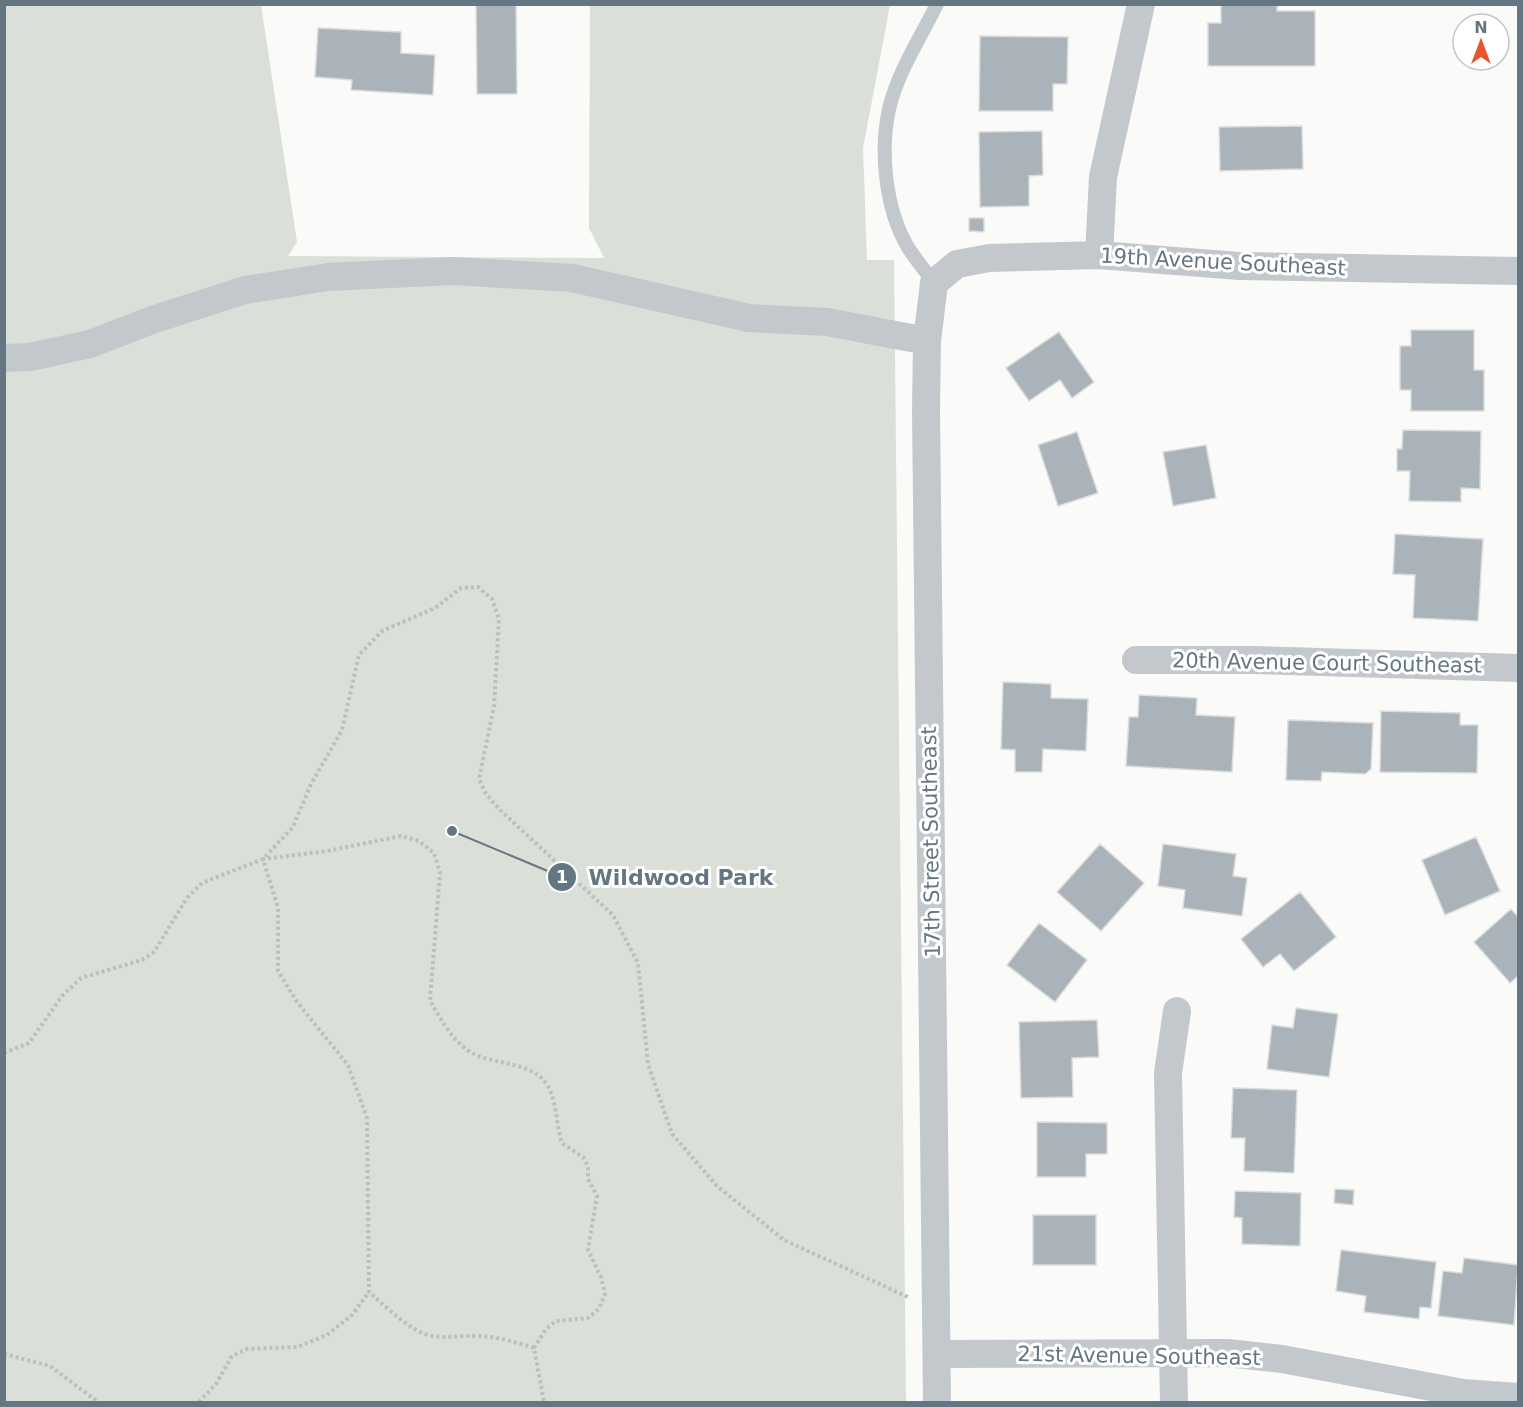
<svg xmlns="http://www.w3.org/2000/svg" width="1523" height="1407" viewBox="0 0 1523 1407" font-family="'DejaVu Sans',sans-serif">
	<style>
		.green { fill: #dadfd7 }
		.building { fill: #aab3b9; stroke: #dcdcda; stroke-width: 1.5 }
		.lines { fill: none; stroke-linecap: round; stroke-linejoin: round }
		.path { stroke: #bbbfc2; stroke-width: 4; stroke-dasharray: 3 3; stroke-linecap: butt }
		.lane { stroke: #c3c8cc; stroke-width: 14 }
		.street { stroke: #c3c8cc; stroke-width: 28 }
		.labels { text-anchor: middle; stroke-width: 6; stroke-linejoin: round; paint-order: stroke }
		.street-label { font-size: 21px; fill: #657683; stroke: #fff }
		.leader { fill: none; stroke: #657683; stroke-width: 2 }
		.callout-dot { fill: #657683; stroke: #fff; stroke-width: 2 }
		.mark-label { font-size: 18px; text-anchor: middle; font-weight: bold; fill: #fff }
		.callout-label { font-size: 22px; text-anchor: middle; font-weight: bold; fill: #657683; stroke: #fff; stroke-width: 6; stroke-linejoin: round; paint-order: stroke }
	</style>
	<rect width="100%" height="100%" fill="#fafaf8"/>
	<!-- green -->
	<path class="green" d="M5 5H261L297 242 288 256 604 258 589 228 590 5H890L863 148 867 260H894L906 1402H5Z"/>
	<!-- building -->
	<path class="building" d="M476 4H516L517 94H477Z
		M1221 4H1277V11H1315V66H1208V23H1221Z
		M318 28 401 32V53L435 55 433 95 351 90 352 80 315 77Z
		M980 36 1068 37 1067 84H1053V111H979Z
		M1302 126 1303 169 1220 171 1219 127Z
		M1042 131 1043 175 1029 176V206L980 207 979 132Z
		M969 218H984V232L969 231Z
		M1411 330H1474V370H1484V411H1411V390H1400V346H1411Z
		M1059 332 1094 382 1072 398 1060 380 1029 401 1006 368Z
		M1403 430 1481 431 1480 489 1461 488V502L1409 501 1410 471H1397V449H1402Z
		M1077 432 1098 493 1058 506 1038 445Z
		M1206 445 1216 498 1173 506 1163 452Z
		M1395 534 1483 539 1478 621 1413 618 1415 575 1393 574Z
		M1003 682 1051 684V698L1088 699 1086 751 1043 749 1042 772H1015V750L1001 749Z
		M1139 695 1197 698 1196 715 1235 717 1232 772 1126 766 1129 717H1138Z
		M1381 711 1460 713V725H1478L1477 773 1380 772Z
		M1288 720 1373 723 1371 769 1365 774 1322 772 1321 781 1286 780Z
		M1476 837 1500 891 1445 915 1422 860Z
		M1100 844 1144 883 1101 931 1057 892Z
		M1163 844 1236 854 1233 876 1247 878 1242 916 1183 908 1185 890 1158 886Z
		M1300 892 1336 937 1294 971 1280 954 1263 967 1241 939Z
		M1511 909 1518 917V976L1510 983 1474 942Z
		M1039 923 1087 960 1055 1002 1007 965Z
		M1296 1008 1338 1014 1329 1077 1267 1069 1272 1025 1293 1028Z
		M1097 1020 1099 1057 1072 1058 1073 1097 1021 1098 1019 1022Z
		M1233 1088 1297 1090 1294 1173 1244 1171 1245 1138H1231Z
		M1037 1122 1107 1123V1154H1086V1177H1037Z
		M1335 1189 1354 1190 1353 1205 1334 1203Z
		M1235 1191 1301 1193 1300 1246 1242 1244V1218L1234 1217Z
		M1033 1215H1096V1265H1033Z
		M1341 1250 1436 1262 1431 1308 1420 1307 1419 1319 1364 1312 1366 1296 1336 1291Z
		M1464 1258 1518 1265 1514 1325 1438 1316 1443 1271 1462 1273Z"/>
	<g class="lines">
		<!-- path -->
		<path class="path" d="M4 1053 29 1043 62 996 81 978 142 960 154 952 187 898 202 883 263 859 293 827 311 784 342 730 359 655 382 631 435 608 461 588 478 587 492 599 499 619 494 706 479 779 486 794 500 810 613 915 638 963 648 1064 672 1134 717 1186 784 1240 908 1297
			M534 1348 546 1329 556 1321 588 1318 599 1309 605 1294 601 1277 588 1250 597 1196 588 1179V1166L583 1157 562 1143C555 1123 558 1099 545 1082 532 1064 500 1064 481 1057 457 1049 441 1021 430 1000L440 872 434 853 419 841 401 836 327 851 263 859 278 908V971L297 1002 348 1065 367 1118 369 1292C385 1306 401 1322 420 1332 439 1341 456 1335 475 1336 496 1336 515 1342 534 1348L544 1402
			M4 1354 50 1366 98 1402
			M199 1402 216 1384 232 1356 247 1349 297 1347 327 1335 352 1315 369 1292"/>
		<!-- lane -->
		<path class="lane" d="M934 283C926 272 917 261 909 249 885 210 879 149 890 105 899 70 921 37 937 4"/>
		<!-- street -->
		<path class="street" d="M1099 255 1103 177 1141 4
			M4 358 30 357 90 344 152 320 245 290 328 277 453 271 572 278 749 318 827 322 927 341
			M1136 660H1252L1518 668
			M937 1354 1227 1353 1282 1359 1463 1393 1518 1397
			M937 1402 926 410 927 341 934 283 957 264 989 258 1099 255 1239 266 1518 271
			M1174 1402 1168 1073 1177 1011"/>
	</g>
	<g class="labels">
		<!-- street labels -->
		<g class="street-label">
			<text transform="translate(1223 262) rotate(3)" y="7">19th Avenue Southeast</text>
			<text transform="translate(1327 663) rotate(1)" y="7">20th Avenue Court Southeast</text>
			<text transform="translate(931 842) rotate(-91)" y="7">17th Street Southeast</text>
			<text transform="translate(1139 1356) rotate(1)" y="7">21st Avenue Southeast</text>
		</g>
	</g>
	<!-- callouts -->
	<path class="leader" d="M452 831L562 877"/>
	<g class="callout-dot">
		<circle cx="452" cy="831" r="6"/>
		<circle cx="562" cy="877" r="15"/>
	</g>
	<g class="mark-label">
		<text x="562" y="883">1</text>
	</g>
	<g class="callout-label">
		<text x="681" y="885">Wildwood Park</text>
	</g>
	<!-- border -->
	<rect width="1523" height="1407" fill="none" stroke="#657683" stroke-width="12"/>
	<!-- north arrow -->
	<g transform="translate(1481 42)"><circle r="28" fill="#ffffff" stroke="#c1c8cd" stroke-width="1.5"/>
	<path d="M0-4.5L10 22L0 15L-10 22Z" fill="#e4572e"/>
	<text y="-9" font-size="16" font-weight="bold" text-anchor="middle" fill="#657683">N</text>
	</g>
</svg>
